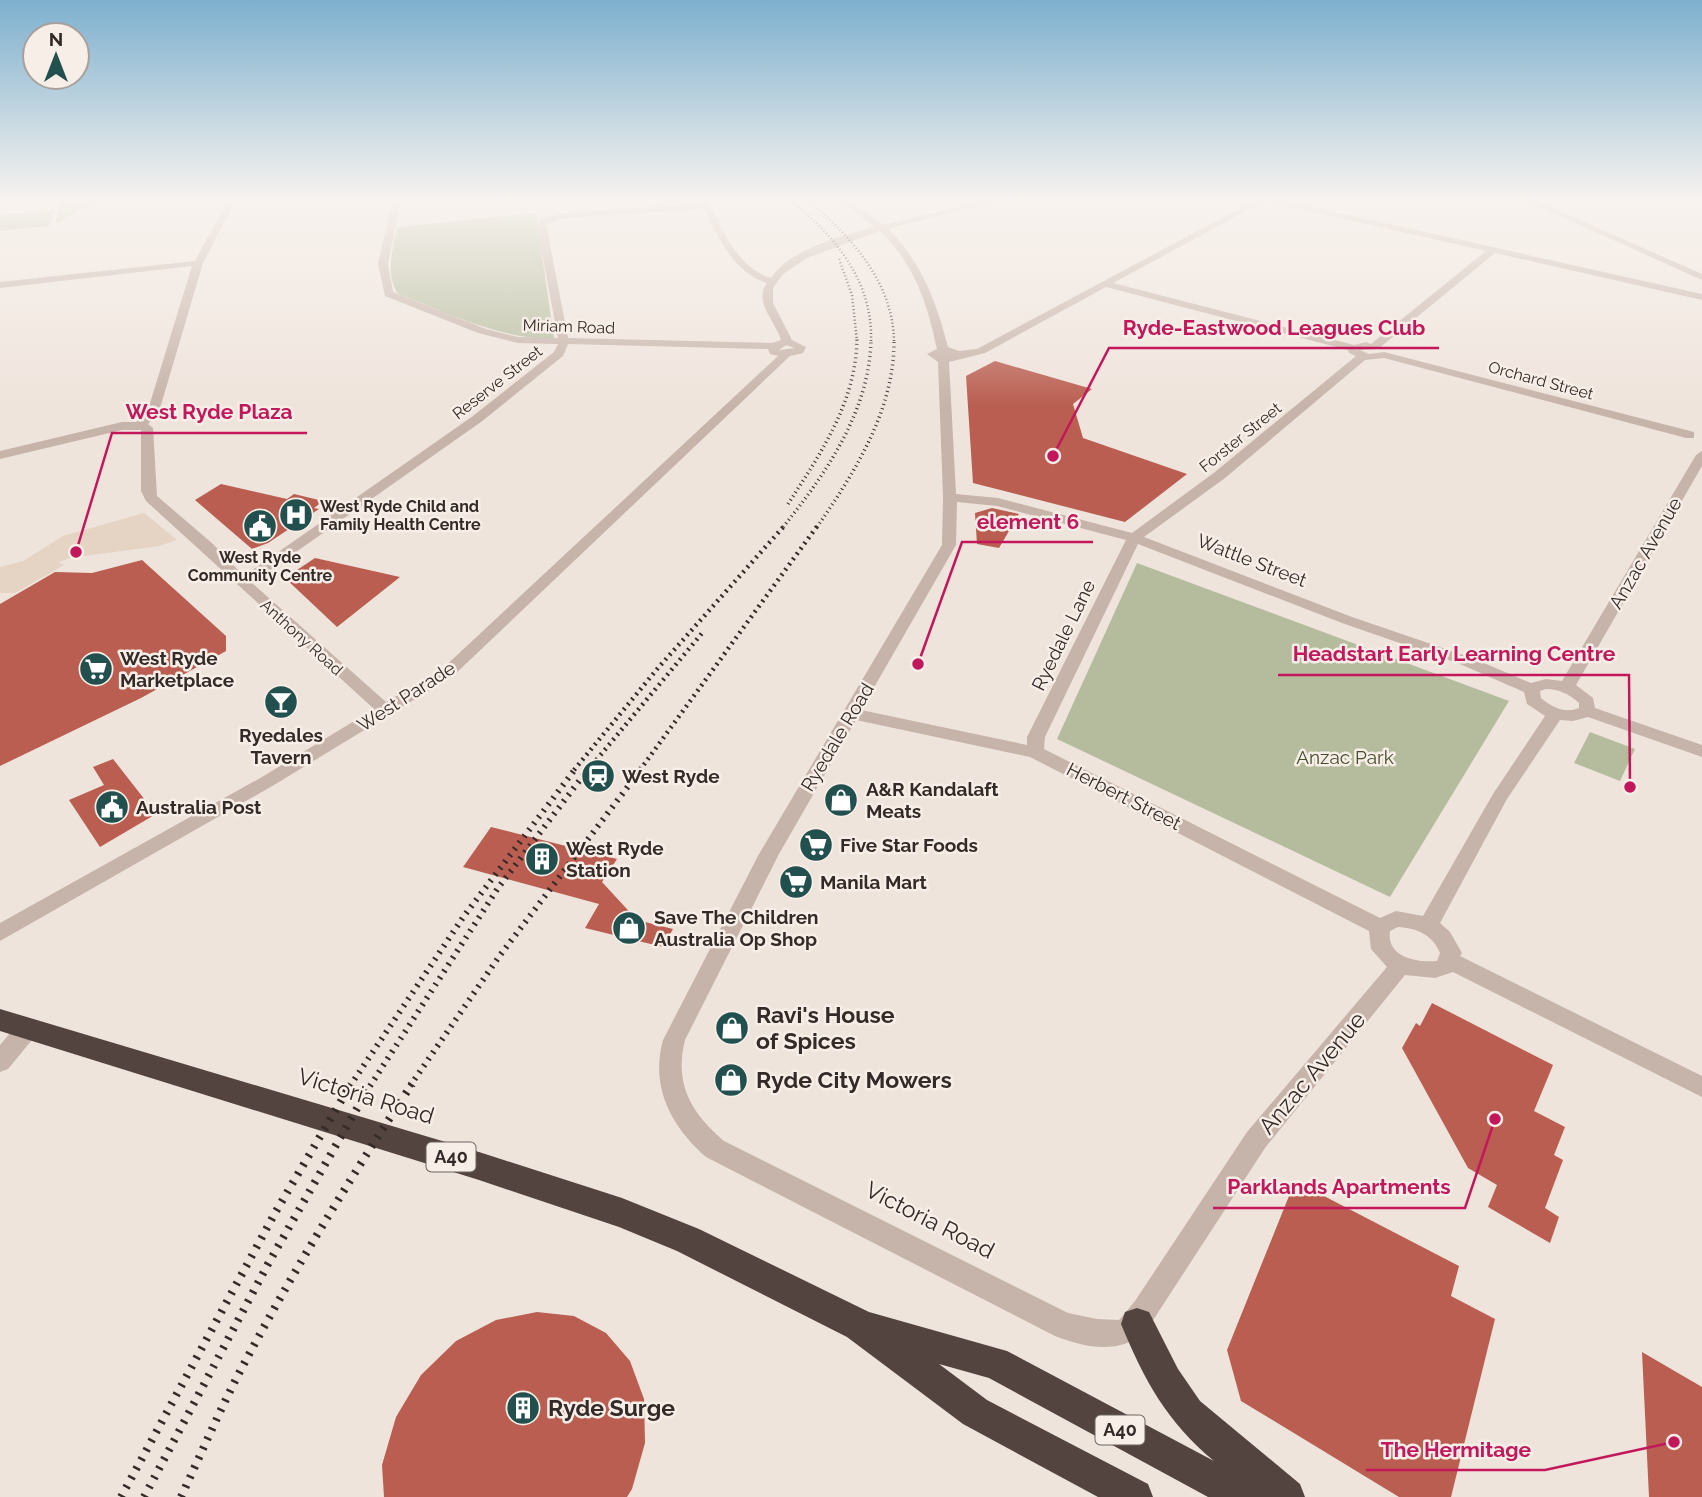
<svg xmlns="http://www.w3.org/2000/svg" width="1702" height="1497" viewBox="0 0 1702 1497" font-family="Raleway,sans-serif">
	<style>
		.green { fill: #b5bc9d }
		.plaza { fill: #e5d3c4 }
		.building { fill: #b95e50 }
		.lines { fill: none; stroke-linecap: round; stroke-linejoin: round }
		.minor { fill: #c6b3a9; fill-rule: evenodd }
		.highway { fill: #534440; fill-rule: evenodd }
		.rail-far4 { stroke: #342a28; stroke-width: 2.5; stroke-dasharray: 1 2.5; stroke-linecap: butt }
		.rail-far3 { stroke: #342a28; stroke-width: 3.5; stroke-dasharray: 1 3.5; stroke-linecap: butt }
		.rail-far2 { stroke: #342a28; stroke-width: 4.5; stroke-dasharray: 2 4.5; stroke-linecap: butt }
		.rail-far1 { stroke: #342a28; stroke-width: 6; stroke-dasharray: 2 6; stroke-linecap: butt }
		.rail { stroke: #342a28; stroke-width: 8; stroke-dasharray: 2.5 8; stroke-linecap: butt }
		.labels { text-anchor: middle; stroke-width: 5; stroke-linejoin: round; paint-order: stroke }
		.far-street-label { font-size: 16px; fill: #342a28; stroke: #f7eee7 }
		.far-poi-label { font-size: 16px; font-weight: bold; fill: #342a28; stroke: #f7eee7; text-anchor: start }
		.shield { fill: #f7eee7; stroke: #6e6561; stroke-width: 2 }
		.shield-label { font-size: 18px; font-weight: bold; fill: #342a28 }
		.street-label { font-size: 19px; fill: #342a28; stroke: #f7eee7 }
		.poi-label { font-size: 19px; font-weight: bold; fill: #342a28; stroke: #f7eee7; text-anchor: start }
		.park-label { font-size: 19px; fill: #474f2e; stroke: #f7eee7 }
		.near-poi-label { font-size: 23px; font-weight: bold; fill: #342a28; stroke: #f7eee7; text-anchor: start }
		.near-street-label { font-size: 23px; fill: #342a28; stroke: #f7eee7 }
		.leader { fill: none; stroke: #c2185b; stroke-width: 2.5 }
		.callout-dot { fill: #c2185b; stroke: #f7eee7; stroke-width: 2.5 }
		.callout-label { font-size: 21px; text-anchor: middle; font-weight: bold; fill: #c2185b; stroke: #f7eee7; stroke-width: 5; stroke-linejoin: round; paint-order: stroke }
	</style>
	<rect width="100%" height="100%" fill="#efe4dc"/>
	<!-- green -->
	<path class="green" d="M61 198H103L56 223Z
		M56 210 49 226 0 231V215Z
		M536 213 554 339C499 339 449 313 398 294 385 275 393 247 397 227Z
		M1137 563 1509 701 1390 897 1057 739Z
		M1590 732 1635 749 1620 781 1574 763Z"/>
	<!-- plaza -->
	<path class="plaza" d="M144 513 177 540 159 546 70 558 59 562 64 565 15 593H0V567L23 561 63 536Z"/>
	<!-- building -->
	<path class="building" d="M995 361 1092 389 1073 404 1083 438 1187 474 1125 522 973 483 966 376Z
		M221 484 287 499 294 494 323 501 314 508 319 509 268 543 252 549 195 500Z
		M992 508 1019 514 999 548 977 544 975 513Z
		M315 558 400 577 337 627 285 578Z
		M142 560 226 636V651L141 698 0 766V604L55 572 92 573Z
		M113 759 156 814 100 847 69 800 104 785 93 767Z
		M491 827 617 859 602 882 637 920 673 929 663 947 585 928 599 904 463 867Z
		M1432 1003 1553 1065 1534 1111 1565 1127 1554 1155 1563 1160 1545 1208 1559 1217 1550 1243 1488 1207 1497 1185 1468 1168 1402 1048 1416 1023 1420 1026Z
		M1295 1181 1459 1266 1451 1296 1495 1319 1451 1497H1399L1241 1401 1227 1350Z
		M537 1312 574 1316 606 1333 630 1361 644 1399 645 1443 632 1489 627 1497H384L382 1465 396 1417 421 1375 456 1341 496 1320Z
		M1642 1352 1702 1387V1497H1649Z"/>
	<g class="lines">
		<!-- minor -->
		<path class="minor" d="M229 198H237L203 263 158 415 148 424 153 428 157 496 213 544 244 576 473 416 554 352 558 344 518 343 478 333 385 296 378 264 393 198H401L388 264 393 292 486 329 518 337 558 338 537 226 540 220 564 213 701 204 698 198H706C722 226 735 267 771 278 791 248 842 236 875 227L837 198H846L883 225 995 198H1008L888 229C922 263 936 301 948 347L959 351 977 349 1259 198H1273L1702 294V300L1495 253 1378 349 1360 350 1369 354 1384 352 1694 432V438H1686L1384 358 1365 360 1225 478 1144 537 1352 617 1472 658 1531 683 1546 679 1562 681 1696 455 1702 451V466L1576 685 1593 698 1595 708 1702 745V757L1588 717 1573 721 1560 720 1507 799 1440 923 1450 932 1462 953 1460 956 1702 1076V1097L1453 972 1435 978 1405 975 1265 1148 1146 1331C1120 1355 1086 1348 1055 1336L706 1157C671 1126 650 1087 663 1040L759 854 942 545 943 497 938 362 927 354 937 349C927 303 915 265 880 231L807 258 783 274 773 288V303L792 340 806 347 803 353 790 356 453 676 274 785 0 941V923L262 777 374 709 146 501 141 491V430H122L0 459V451L122 422H136L147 413 192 266 0 288V282L195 261ZM1265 201 1486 251 1371 344 1366 342 1354 345 1113 283ZM704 209C719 238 733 272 767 283 753 302 776 322 781 340L772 343 568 338 546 224 565 218ZM1106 287 1348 350 1349 353 1356 356 1215 472 1132 533 998 498 956 494 949 362 985 353ZM568 344 768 349 770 354 778 356 441 670 386 702 252 583 481 422 563 356ZM786 345 795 348 779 350ZM957 502 997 506 1126 540 1027 737V745L861 710 956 545ZM1138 544 1342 623 1460 664 1524 692 1527 704 1545 716 1493 794 1423 916 1396 911 1380 918 1044 749 1045 737ZM1546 689C1559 689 1569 694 1579 703V708C1564 714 1552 707 1541 698L1540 691ZM856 720 1030 757 1369 931 1371 949 1387 967 1247 1132 1135 1301 1119 1320 1097 1319 1068 1313 724 1141C691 1113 674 1084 685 1040L779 854ZM1398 927C1417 928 1433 935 1440 953L1437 961C1417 963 1386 957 1390 931Z
			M1520 198H1530L1702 274V280Z
			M28 1019 36 1021 39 1028 36 1035 8 1069 0 1072V1045L20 1021Z"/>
		<!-- highway -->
		<path class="highway" d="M0 1009 479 1152 622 1198 699 1229 869 1312 1007 1351 1214 1461C1167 1422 1144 1380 1121 1324L1125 1312 1137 1308 1149 1312 1178 1369 1200 1401 1300 1484 1305 1497H1208L989 1378 939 1364 987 1400 1148 1484 1153 1497H1098L963 1424 847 1337 677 1251 619 1227 479 1180 0 1031Z"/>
		<!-- rail-far4 -->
		<path class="rail-far4" d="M787 198C833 233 873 280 871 341
			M809 201C851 237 893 282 894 341
			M839 259 852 295 857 341"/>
		<!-- rail-far3 -->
		<path class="rail-far3" d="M788 504C821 453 856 402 857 339
			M783 527C826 474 870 410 871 339
			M817 527C855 472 895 409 894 339"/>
		<!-- rail-far2 -->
		<path class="rail-far2" d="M574 770 658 668 785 525
			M588 770 703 632
			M640 770 818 525"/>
		<!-- rail-far1 -->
		<path class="rail-far1" d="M350 1086 464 916 576 768
			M370 1086 498 888 589 768
			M410 1086 498 958 642 768"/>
		<!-- rail -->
		<path class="rail" d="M121 1497 275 1213 351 1084
			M144 1497 268 1264 371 1084
			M181 1497C199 1458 216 1419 235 1381 288 1279 349 1180 412 1084"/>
	</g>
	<!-- sky -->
	<linearGradient id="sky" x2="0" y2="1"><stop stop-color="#7db0ce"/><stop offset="0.49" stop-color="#f8f3ef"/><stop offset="1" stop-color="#f8f3ef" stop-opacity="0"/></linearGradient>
	<rect width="1702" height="407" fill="url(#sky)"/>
	<!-- icons -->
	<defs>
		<g id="hospital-disc" transform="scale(1.75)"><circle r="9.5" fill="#22504e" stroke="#f7eee7"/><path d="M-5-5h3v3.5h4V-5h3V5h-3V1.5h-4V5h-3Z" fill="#fff"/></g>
		<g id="civic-disc" transform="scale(1.75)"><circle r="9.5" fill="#22504e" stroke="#f7eee7"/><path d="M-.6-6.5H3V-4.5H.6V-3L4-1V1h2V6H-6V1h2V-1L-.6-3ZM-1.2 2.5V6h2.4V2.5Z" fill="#fff"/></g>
		<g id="supermarket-disc" transform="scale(1.75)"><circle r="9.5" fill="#22504e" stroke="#f7eee7"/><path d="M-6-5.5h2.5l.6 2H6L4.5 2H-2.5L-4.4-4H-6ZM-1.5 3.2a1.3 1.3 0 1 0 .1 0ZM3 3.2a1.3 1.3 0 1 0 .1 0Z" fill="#fff"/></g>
		<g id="bar-disc" transform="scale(1.75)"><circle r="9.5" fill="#22504e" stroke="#f7eee7"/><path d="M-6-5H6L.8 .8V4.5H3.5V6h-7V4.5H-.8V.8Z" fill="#fff"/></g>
		<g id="station-disc" transform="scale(1.75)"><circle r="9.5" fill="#22504e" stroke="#f7eee7"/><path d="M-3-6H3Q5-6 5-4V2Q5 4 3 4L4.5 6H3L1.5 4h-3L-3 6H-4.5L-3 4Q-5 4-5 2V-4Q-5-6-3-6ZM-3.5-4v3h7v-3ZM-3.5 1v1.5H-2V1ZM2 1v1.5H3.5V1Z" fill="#fff"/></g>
		<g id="shop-disc" transform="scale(1.75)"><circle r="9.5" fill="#22504e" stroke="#f7eee7"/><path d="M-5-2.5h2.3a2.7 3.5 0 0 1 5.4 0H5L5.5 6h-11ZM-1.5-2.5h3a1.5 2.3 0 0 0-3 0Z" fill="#fff"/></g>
		<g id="building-disc" transform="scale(1.75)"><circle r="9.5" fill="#22504e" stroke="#f7eee7"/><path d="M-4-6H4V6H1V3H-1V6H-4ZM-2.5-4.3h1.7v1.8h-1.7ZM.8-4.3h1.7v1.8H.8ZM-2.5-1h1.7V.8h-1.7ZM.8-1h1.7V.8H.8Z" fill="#fff"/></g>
	</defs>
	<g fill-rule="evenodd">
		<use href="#hospital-disc" x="296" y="515"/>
		<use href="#civic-disc" x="260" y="526"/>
		<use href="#supermarket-disc" x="96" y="669"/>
		<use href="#bar-disc" x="281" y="702"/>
		<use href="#station-disc" x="598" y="776"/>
		<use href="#shop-disc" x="841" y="800"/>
		<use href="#civic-disc" x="112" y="807"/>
		<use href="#supermarket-disc" x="816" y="845"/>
		<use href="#building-disc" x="542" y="859"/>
		<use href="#supermarket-disc" x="796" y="882"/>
		<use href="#shop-disc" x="629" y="928"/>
		<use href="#shop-disc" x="732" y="1028"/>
		<use href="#shop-disc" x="731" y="1080"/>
		<use href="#building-disc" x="523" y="1408"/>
	</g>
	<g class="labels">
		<!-- far-street labels -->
		<g class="far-street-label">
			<text transform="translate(569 326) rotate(2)" y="6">Miriam Road</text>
			<text transform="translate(1541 380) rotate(15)" y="6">Orchard Street</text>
			<text transform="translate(497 382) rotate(-38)" y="6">Reserve Street</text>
			<text transform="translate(1240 437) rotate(-39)" y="6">Forster Street</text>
			<text transform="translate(302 637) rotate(42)" y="6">Anthony Road</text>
		</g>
		<!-- far-poi labels -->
		<g class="far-poi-label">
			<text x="320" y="512">West Ryde Child and<tspan x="320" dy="18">Family Health Centre</tspan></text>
			<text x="260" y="563" text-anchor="middle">West Ryde<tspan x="260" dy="18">Community Centre</tspan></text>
		</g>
		<!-- shield labels -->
		<g class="shield">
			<rect x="426.5" y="1142.5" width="49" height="29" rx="5"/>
			<rect x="1095.5" y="1415.5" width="49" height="29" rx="5"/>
		</g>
		<g class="shield-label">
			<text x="451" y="1163">A40</text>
			<text x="1120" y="1436">A40</text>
		</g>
		<!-- street labels -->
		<g class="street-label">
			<text transform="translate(1645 553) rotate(-60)" y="7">Anzac Avenue</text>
			<text transform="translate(1252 560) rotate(21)" y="7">Wattle Street</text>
			<text transform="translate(1063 635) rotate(-64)" y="7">Ryedale Lane</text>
			<text transform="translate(406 696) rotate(-33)" y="7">West Parade</text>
			<text transform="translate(837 737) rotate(-59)" y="7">Ryedale Road</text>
			<text transform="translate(1124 796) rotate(27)" y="7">Herbert Street</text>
		</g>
		<!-- poi labels -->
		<g class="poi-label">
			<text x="120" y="665">West Ryde<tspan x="120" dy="22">Marketplace</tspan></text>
			<text x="281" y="742" text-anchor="middle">Ryedales<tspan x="281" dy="22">Tavern</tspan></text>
			<text x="622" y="783">West Ryde</text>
			<text x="866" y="796">A&amp;R Kandalaft<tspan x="866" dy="22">Meats</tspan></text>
			<text x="136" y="814">Australia Post</text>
			<text x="840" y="852">Five Star Foods</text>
			<text x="566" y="855">West Ryde<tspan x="566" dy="22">Station</tspan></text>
			<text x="820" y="889">Manila Mart</text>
			<text x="654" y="924">Save The Children<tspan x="654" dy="22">Australia Op Shop</tspan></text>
		</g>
		<!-- park labels -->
		<g class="park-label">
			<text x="1345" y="764">Anzac Park</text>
		</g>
		<!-- near-poi labels -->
		<g class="near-poi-label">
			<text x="756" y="1023">Ravi's House<tspan x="756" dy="26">of Spices</tspan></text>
			<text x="756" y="1088">Ryde City Mowers</text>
			<text x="548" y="1416">Ryde Surge</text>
		</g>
		<!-- near-street labels -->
		<g class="near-street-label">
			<text transform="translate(1312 1073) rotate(-50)" y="8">Anzac Avenue</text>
			<text transform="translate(366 1096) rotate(17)" y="8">Victoria Road</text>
			<text transform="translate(930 1220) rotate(27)" y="8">Victoria Road</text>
		</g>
	</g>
	<!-- callouts -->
	<path class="leader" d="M1053 456L1109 348H1439M76 552L112 433H307M918 664L962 542H1093M1630 787L1629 675H1278M1495 1119L1465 1208H1213M1674 1442L1545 1470H1366"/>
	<g class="callout-dot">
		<circle cx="1053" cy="456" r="7"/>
		<circle cx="76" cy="552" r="7"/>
		<circle cx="918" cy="664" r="7"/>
		<circle cx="1630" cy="787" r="7"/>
		<circle cx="1495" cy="1119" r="7"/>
		<circle cx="1674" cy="1442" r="7"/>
	</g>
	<g class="callout-label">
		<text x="1274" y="335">Ryde-Eastwood Leagues Club</text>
		<text x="209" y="419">West Ryde Plaza</text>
		<text x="1028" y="529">element 6</text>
		<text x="1454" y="661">Headstart Early Learning Centre</text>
		<text x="1339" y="1194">Parklands Apartments</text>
		<text x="1456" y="1457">The Hermitage</text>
	</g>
	<!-- north arrow -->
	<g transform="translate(56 56)"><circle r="33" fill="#f7eee7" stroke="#a9a09b" stroke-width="2"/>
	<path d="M0-5L12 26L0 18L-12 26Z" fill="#22504e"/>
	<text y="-10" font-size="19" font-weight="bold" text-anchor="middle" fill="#342a28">N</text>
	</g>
</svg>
